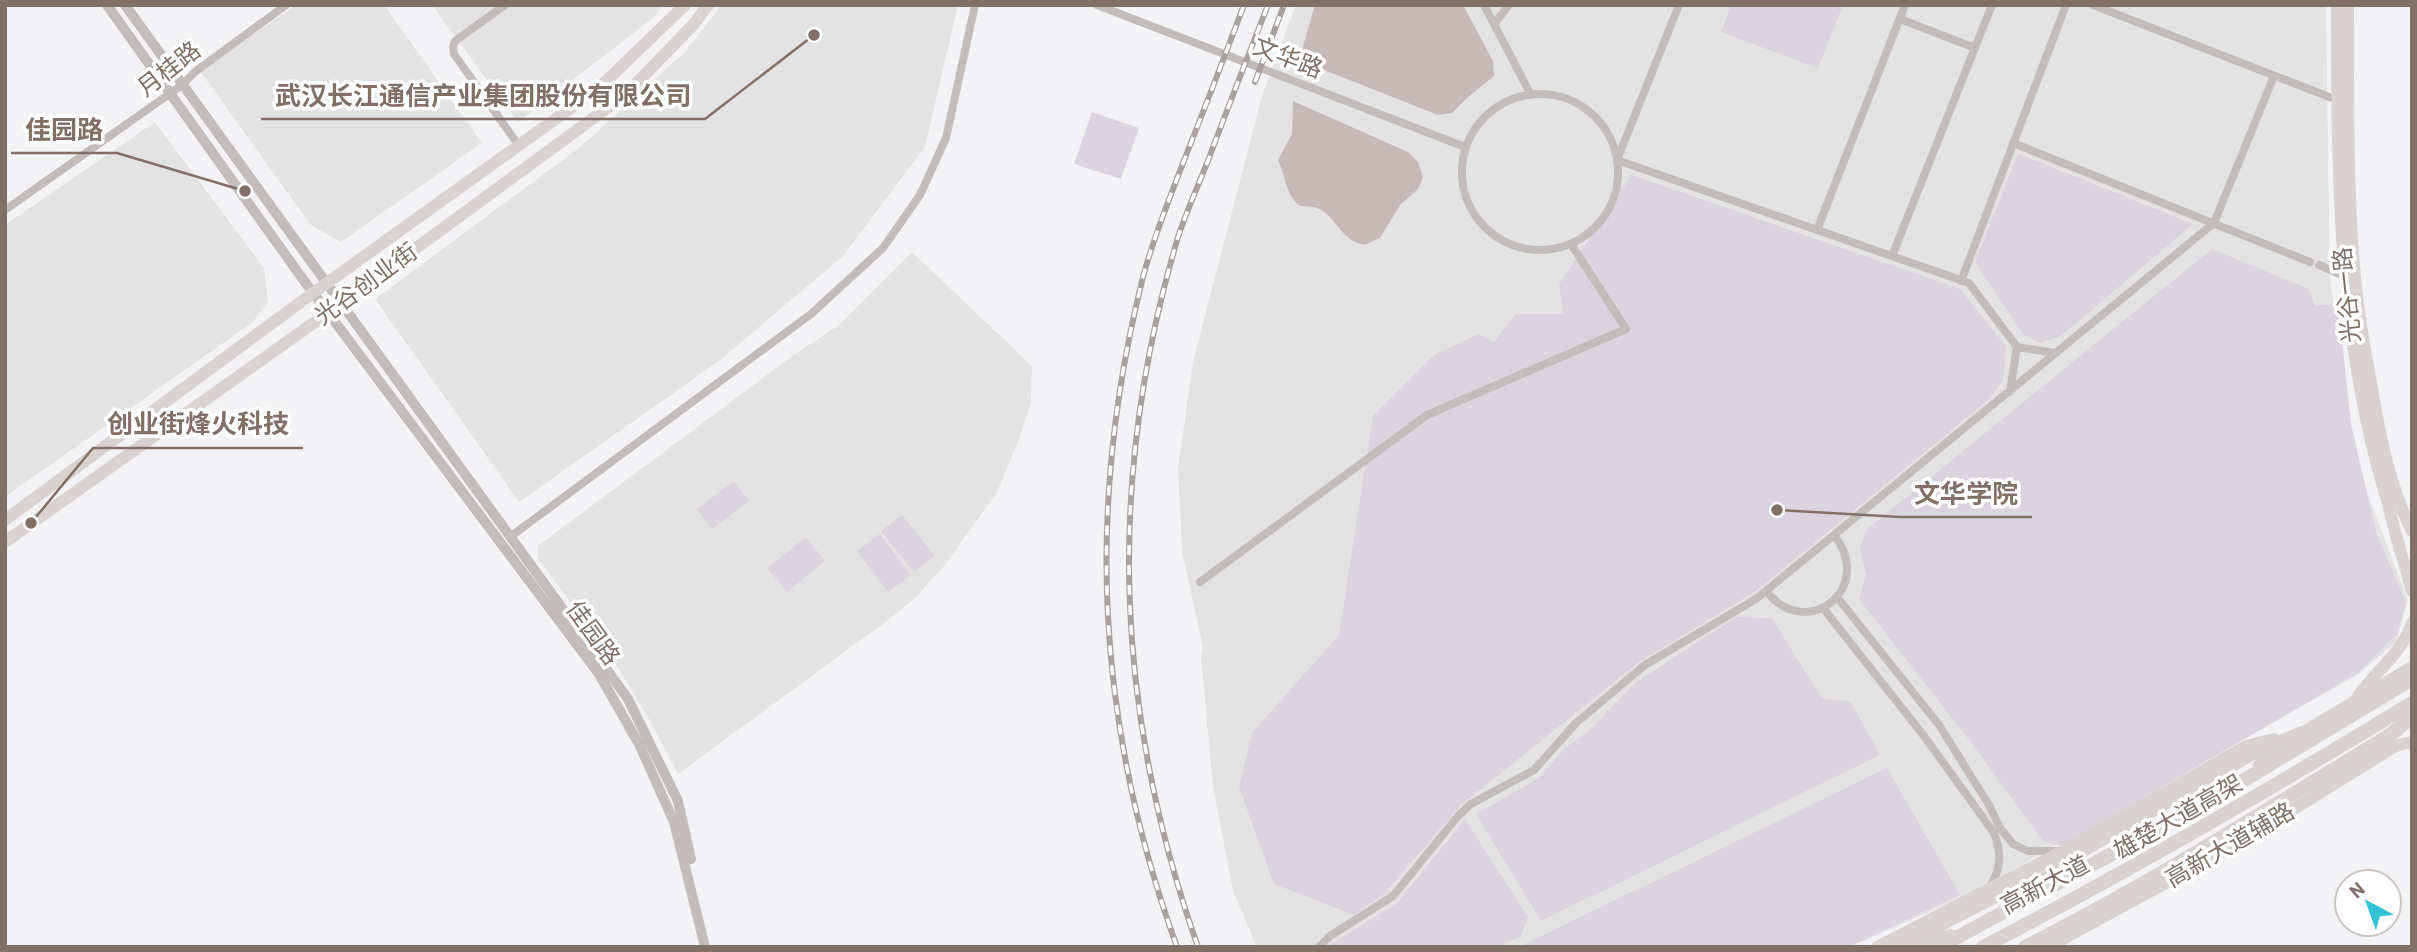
<svg xmlns="http://www.w3.org/2000/svg" width="2417" height="952" viewBox="0 0 2417 952" font-family="Barlow,'Noto Sans SC',sans-serif">
	<style>
		.built { fill: #e4e3e4 }
		.green { fill: #d9d4dd }
		.water { fill: #c6b9b7 }
		.lines { fill: none; stroke-linecap: round; stroke-linejoin: round }
		.minor { stroke: #c2bdba; stroke-width: 8 }
		.tertiary { stroke: #c2bdba; stroke-width: 10 }
		.secondary { stroke: #d8d3d0; stroke-width: 12 }
		.primary { stroke: #d8d3d0; stroke-width: 12 }
		.trunk { stroke: #d8d3d0; stroke-width: 14 }
		.rail-casing { stroke: #a9a19d; stroke-width: 6 }
		.rail { stroke: #fff; stroke-width: 3.5; stroke-dasharray: 10; stroke-linecap: butt }
		.labels { text-anchor: middle; stroke-width: 7; stroke-linejoin: round; paint-order: stroke }
		.street-label { font-size: 24px; fill: #827067; stroke: #fff }
		.leader { fill: none; stroke: #827067; stroke-width: 2.5 }
		.callout-dot { fill: #827067; stroke: #fff; stroke-width: 2.5 }
		.callout-label { font-size: 26px; text-anchor: middle; font-weight: bold; fill: #827067; stroke: #fff; stroke-width: 7; stroke-linejoin: round; paint-order: stroke }
	</style>
	<rect width="100%" height="100%" fill="#f3f3f6"/>
	<!-- built -->
	<path class="built" d="M296 5H384L482 143 341 242 311 225 200 71Z
		M432 5H663L653 18 518 122Z
		M722 5H958L925 147 843 256 719 361 519 502 375 299 579 148 685 52Z
		M1296 5H2326L2330 279 2355 461 2408 600 2396 642 2356 676 1972 893 1850 947H1257L1233 891 1213 787 1201 657 1203 648 1182 551 1178 468 1193 362 1262 96Z
		M155 122 264 268 268 301 253 322 5 497V225Z
		M912 252 1032 366 1031 403 1019 439 997 492 944 566 918 595 891 618 678 774 650 721 618 668 538 558V546L792 356 839 325Z"/>
	<!-- green -->
	<path class="green" d="M1731 5H1843L1818 68 1721 32Z
		M1092 112 1139 128 1121 179 1074 164Z
		M2018 154 2193 224 2061 336 2039 343 2024 335 1975 262Z
		M1632 175 1960 289 2006 346 2003 380 1988 400 1756 591 1639 662 1461 805 1384 894 1354 915 1274 884 1239 787 1252 733 1339 635 1373 416 1434 355 1478 334 1494 342 1515 314H1563L1559 284Z
		M2212 249 2309 289 2315 306 2338 303 2351 424 2376 532 2406 603 2397 634 2359 672 2061 846 2043 841 1973 745 1859 599 1866 575 1860 548 1867 529Z
		M734 481 749 501 712 529 697 509Z
		M902 515 935 556 914 572 881 531Z
		M880 534 911 575 888 592 857 551Z
		M806 537 825 561 787 592 767 568Z
		M1736 617 1772 618 1822 699 1850 701 1880 755 1541 921 1476 814 1539 778 1565 748 1588 732 1635 683Z
		M1887 768 1960 895 1848 947H1519Z
		M1465 819 1528 917 1521 936 1497 947H1327L1397 903Z"/>
	<!-- water -->
	<path class="water" d="M1315 5H1463L1493 61 1494 76 1468 97 1452 113 1438 115 1299 60Z
		M1293 101 1408 152 1418 162 1423 177 1418 189 1400 205 1380 238 1364 245C1359 243 1353 242 1349 238 1330 222 1330 205 1300 206 1285 193 1286 177 1278 160L1292 134Z"/>
	<g class="lines">
		<!-- minor -->
		<path class="minor" d="M505 5 455 41 453 47 454 54 519 146
			M1097 5 1465 147
			M1484 5 1531 95
			M1679 5 1617 160 1969 283 2017 347 2055 353
			M2093 5 2337 100
			M1900 19 1975 48
			M1494 24 1509 5
			M1462 172a78 78 0 1 1 156 0a78 78 0 1 1-156 0Z
			M2013 143 2310 262
			M5 210 182 85 196 71 286 5
			M1817 230 1905 5
			M1892 256 1992 5
			M2319 265 2344 276
			M1961 281 2066 5
			M2010 391 2017 347
			M510 537 811 314 883 248 920 195 946 138 975 5
			M1200 582 1427 415 1626 329 1571 244
			M1766 591C1807 643 1876 588 1834 535
			M1837 597 1939 725 1989 805 2000 828 2013 844 2028 851H2058
			M1823 608 1924 736 1994 833C2002 853 2001 868 1990 887
			M1319 947 1330 936 1393 896 1459 815 1471 804 1534 770 1576 723 1645 665 1756 599 2214 223 2274 76"/>
		<!-- tertiary -->
		<path class="tertiary" d="M107 5 302 278 599 674 639 744 674 822 705 947
			M125 5 628 699 678 801 691 859"/>
		<!-- secondary -->
		<path class="secondary" d="M2337 5C2337 171 2337 336 2386 497 2391 514 2394 531 2400 548
			M2348 5C2348 96 2347 187 2355 277 2358 314 2365 351 2372 388 2380 436 2390 487 2412 531
			M5 520 313 293 600 87 685 5
			M5 542 329 312 625 95 693 25 708 5
			M1877 947 2061 852 2246 746 2274 739
			M2048 947 2241 842 2389 750 2398 745 2412 742"/>
		<!-- primary -->
		<path class="primary" d="M2402 511 2412 524
			M2397 539 2412 591
			M2358 696C2376 671 2402 653 2412 623
			M2259 765 2302 733 2412 667
			M1906 946 1950 935"/>
		<!-- trunk -->
		<path class="trunk" d="M1896 947 2069 858 2253 753 2302 733
			M1939 947 2201 806 2412 679
			M1983 947C2129 871 2271 789 2412 703
			M2025 947C2151 883 2270 808 2390 735L2412 717"/>
		<!-- rail casing -->
		<g class="rail-casing">
			<path id="rail" d="M1255 82 1284 5
				M1177 947C1096 723 1085 508 1143 277 1153 239 1169 200 1183 163 1204 110 1224 58 1244 5
				M1198 947C1114 708 1106 480 1178 237 1187 210 1199 184 1209 158 1228 107 1248 56 1268 5"/>
		</g>
		<!-- rail -->
		<use href="#rail" class="rail"/>
	</g>
	<g class="labels">
		<!-- street labels -->
		<g class="street-label">
			<text transform="translate(1288 58) rotate(21)" y="8">文华路</text>
			<text transform="translate(169 69) rotate(-38)" y="8">月桂路</text>
			<text transform="translate(366 284) rotate(-36)" y="8">光谷创业街</text>
			<text transform="translate(2347 295) rotate(-96)" y="8">光谷一路</text>
			<text transform="translate(593 633) rotate(54)" y="8">佳园路</text>
			<text transform="translate(2178 817) rotate(-30)" y="8">雄楚大道高架</text>
			<text transform="translate(2230 845) rotate(-30)" y="8">高新大道辅路</text>
			<text transform="translate(2045 885) rotate(-28)" y="8">高新大道</text>
		</g>
	</g>
	<!-- callouts -->
	<path class="leader" d="M814 35L705 119H261M245 191L117 153H11M31 523L93 448H303M1777 510L1900 517H2032"/>
	<g class="callout-dot">
		<circle cx="814" cy="35" r="7"/>
		<circle cx="245" cy="191" r="7"/>
		<circle cx="31" cy="523" r="7"/>
		<circle cx="1777" cy="510" r="7"/>
	</g>
	<g class="callout-label">
		<text x="483" y="105">武汉长江通信产业集团股份有限公司</text>
		<text x="64" y="139">佳园路</text>
		<text x="198" y="433">创业街烽火科技</text>
		<text x="1966" y="503">文华学院</text>
	</g>
	<!-- border -->
	<rect width="2417" height="952" fill="none" stroke="#827067" stroke-width="14"/>
	<!-- north arrow -->
	<g transform="translate(2368 903) rotate(319)"><circle r="33" fill="#ffffff" stroke="#cdc6c2" stroke-width="2"/>
	<path d="M0-5L12 26L0 18L-12 26Z" fill="#32c4d6"/>
	<text y="-10" font-size="19" font-weight="bold" text-anchor="middle" fill="#827067">N</text>
	</g>
</svg>
